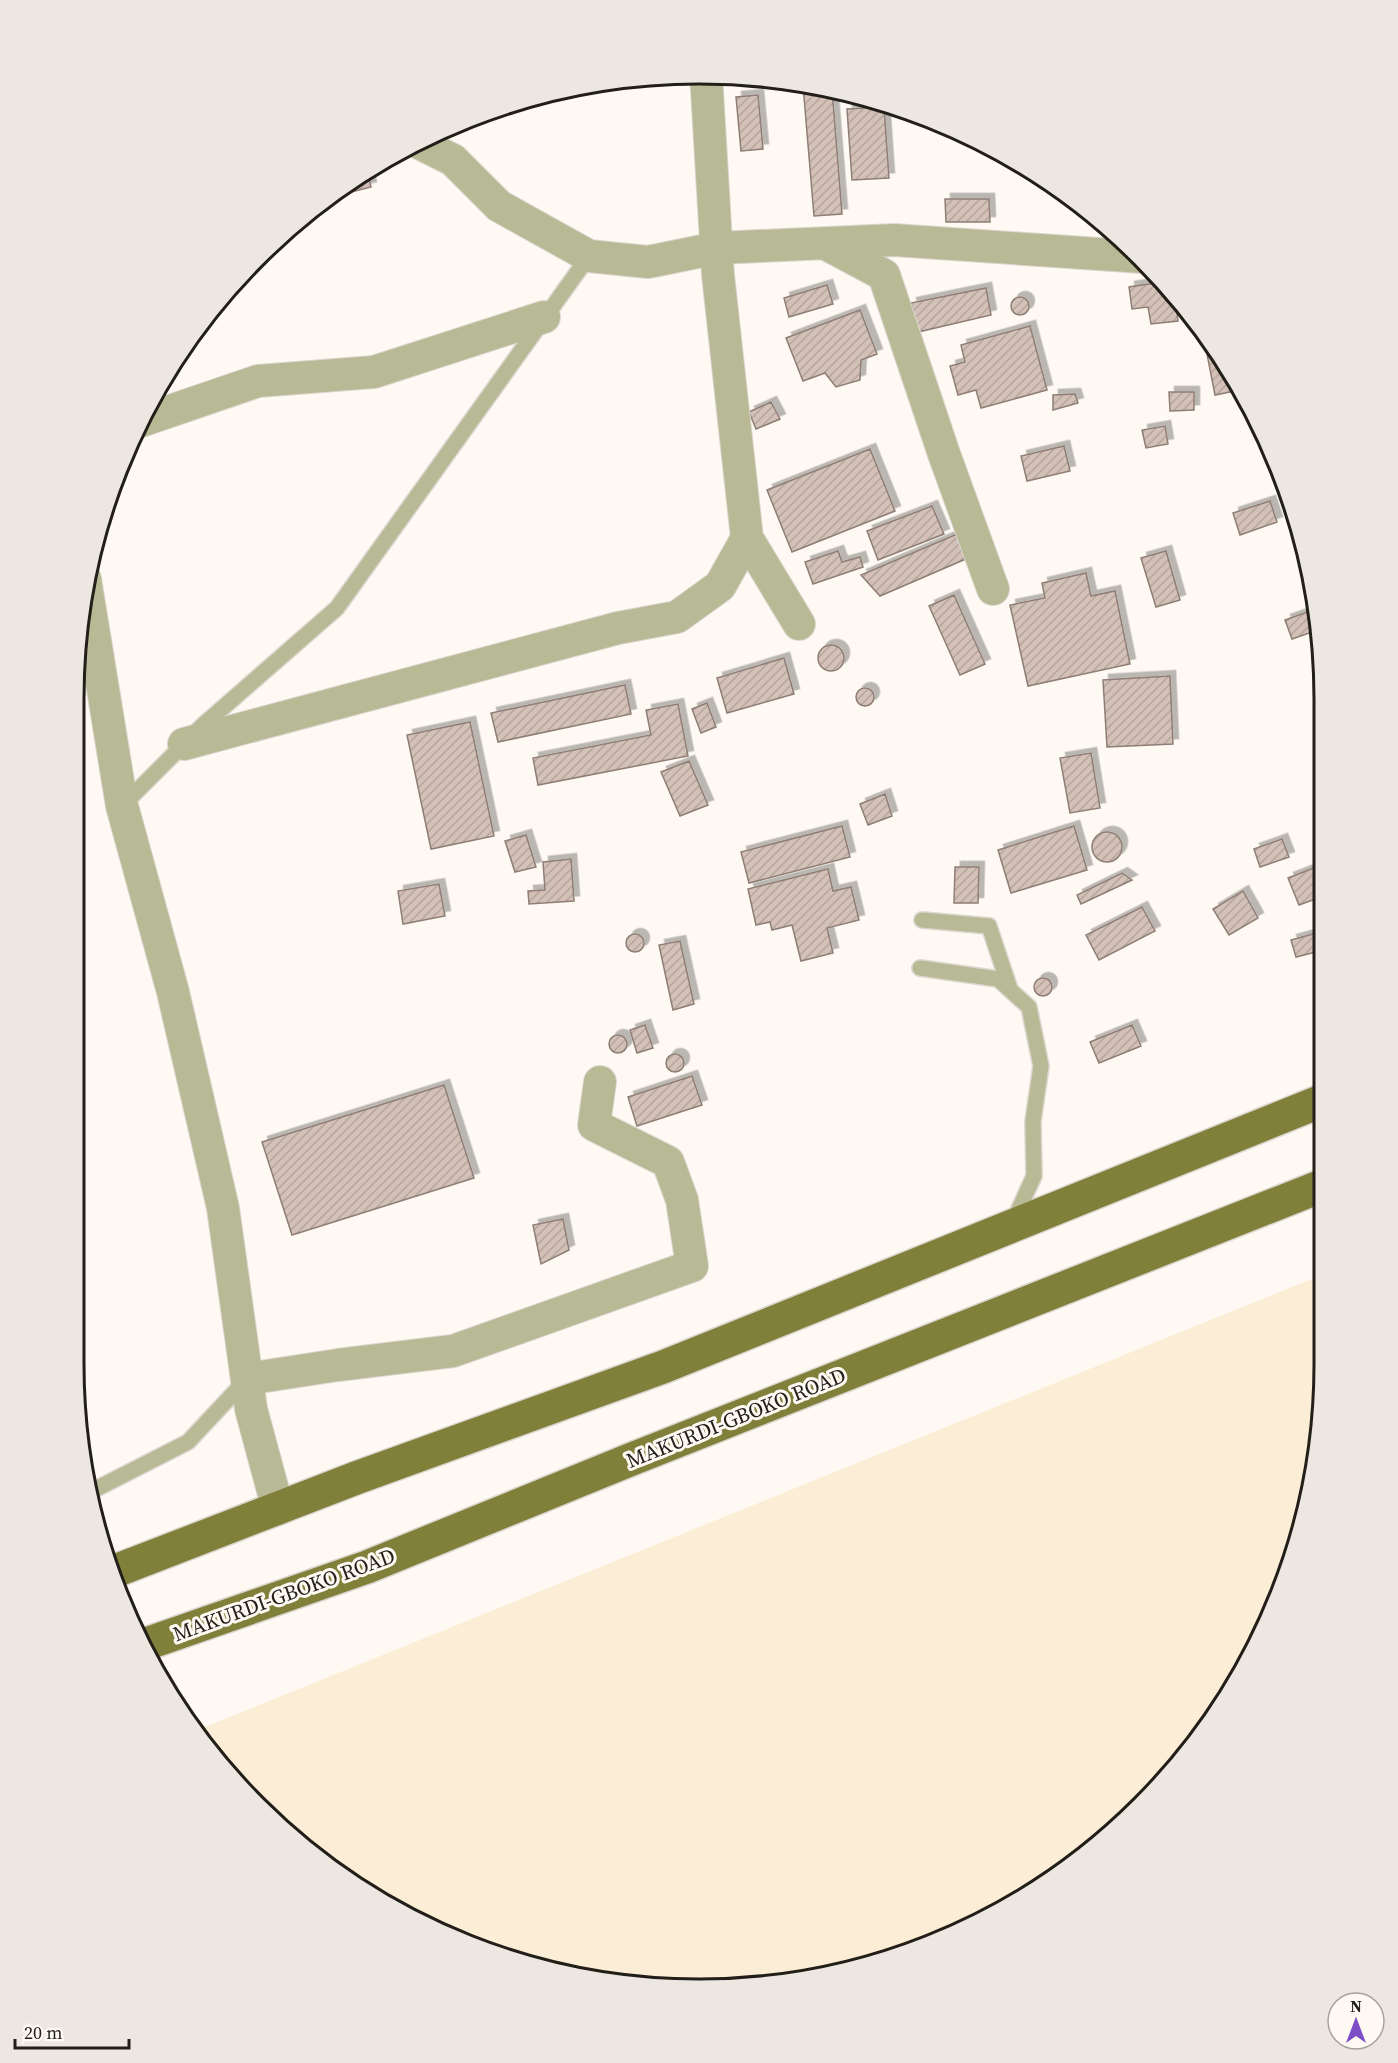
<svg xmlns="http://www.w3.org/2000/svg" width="1398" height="2063" viewBox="0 0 1398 2063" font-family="'Source Serif 4',serif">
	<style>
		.built { fill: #fceed6 }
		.building { fill: url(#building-hatch); stroke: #8f7e75; stroke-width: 1.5; filter: url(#shadow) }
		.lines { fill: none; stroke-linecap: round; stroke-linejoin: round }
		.service-casing { stroke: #dbd7d0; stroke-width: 18 }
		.minor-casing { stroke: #dbd7d0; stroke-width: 34 }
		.primary-casing { stroke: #dbd7d0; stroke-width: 36 }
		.service { stroke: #b8b995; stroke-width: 15 }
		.minor { stroke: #b8b995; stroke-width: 32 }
		.primary { stroke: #81803b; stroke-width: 33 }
		.labels { text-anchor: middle; stroke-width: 6; stroke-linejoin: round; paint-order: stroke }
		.street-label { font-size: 21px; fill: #221e18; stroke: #fefaf3 }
		.rim { fill: none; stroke: #221e18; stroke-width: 3 }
	</style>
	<defs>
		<pattern id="building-hatch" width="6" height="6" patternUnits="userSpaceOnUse" patternTransform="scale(1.5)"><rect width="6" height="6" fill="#d3c1b7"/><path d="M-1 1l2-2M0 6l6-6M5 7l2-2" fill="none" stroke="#b5a59d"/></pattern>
		<filter id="shadow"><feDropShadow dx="5.5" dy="-5.5" stdDeviation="0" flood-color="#0004"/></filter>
	</defs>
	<rect width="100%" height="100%" fill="#fefaf3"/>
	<!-- built -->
	<path class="built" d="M1324 1274V1364L1313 1486 1260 1641 1219 1712 1142 1806 1011 1906 938 1942 821 1977 775 1980 658 1988 537 1968 460 1942 318 1860 256 1806 195 1731Z"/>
	<!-- building -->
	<path class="building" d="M811 84 832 89 842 214 814 216 803 85Z
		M758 95 763 149 741 151 736 97Z
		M884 107 889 178 852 180 847 109Z
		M367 171 371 187 328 198 351 179Z
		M945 199H989L990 222H946Z
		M1162 282 1175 297 1178 321 1151 324 1148 307 1132 309 1129 287Z
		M827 285 833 304 789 317 784 298Z
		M986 288 991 315 918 332 911 303Z
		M1011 306a9 9 0 1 1 18 0a9 9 0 1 1-18 0Z
		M860 310 877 354 861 360 860 380 836 387 825 373 803 381 786 338Z
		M1030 326 1047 390 981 408 976 390 958 395 950 366 965 362 961 345Z
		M1212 343 1219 351 1240 390 1215 395 1205 344Z
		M1169 392H1194V410L1170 411Z
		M1075 394 1078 403 1053 410V395Z
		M771 402 780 419 756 429 749 412Z
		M1165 426 1168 444 1146 448 1142 430Z
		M1064 446 1070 471 1027 481 1021 456Z
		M870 449 895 511 792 552 767 490Z
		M1270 501 1277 522 1240 535 1233 513Z
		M932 506 944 534 878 560 867 531Z
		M957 534 968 558 880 596 861 575Z
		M838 551 842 562 860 557 863 567 813 584 805 562Z
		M1166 551 1180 600 1156 607 1141 558Z
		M1086 573 1091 596 1115 591 1130 664 1028 686 1010 605 1045 598 1042 583Z
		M954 595 985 664 960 675 929 606Z
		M1316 609 1318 630 1292 639 1285 620Z
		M818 658a13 13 0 1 1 26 0a13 13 0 1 1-26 0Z
		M784 658 794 694 727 713 717 678Z
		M1170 676 1173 744 1107 747 1103 680Z
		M625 685 631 714 498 742 491 713Z
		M856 697a9 9 0 1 1 18 0a9 9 0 1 1-18 0Z
		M707 703 716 727 701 733 692 709Z
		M678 704 688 756 538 785 533 758 651 735 646 710Z
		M470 722 494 836 431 849 407 735Z
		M1091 753 1100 808 1070 813 1060 758Z
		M689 761 708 805 680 816 661 772Z
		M885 794 892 816 868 825 860 804Z
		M842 826 850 857 749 883 741 852Z
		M1074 826 1087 870 1011 893 998 850Z
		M1092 847a15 15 0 1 1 30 0a15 15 0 1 1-30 0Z
		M526 835 536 867 515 872 505 841Z
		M1282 839 1289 857 1260 867 1254 849Z
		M571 859 574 901 529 904 528 891 545 890 543 862Z
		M1324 864V896L1299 905 1288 878Z
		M955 867H979L978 903H954Z
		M828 869 833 891 851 887 859 920 827 928 833 953 801 961 792 925 772 930 770 922 756 925 748 889Z
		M1122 873 1132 880 1081 904 1077 895Z
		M439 884 445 916 403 924 398 891Z
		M1243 891 1258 918 1229 935 1213 909Z
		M1142 907 1155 931 1099 960 1086 935Z
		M1324 931V950L1296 957 1291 940Z
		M626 943a9 9 0 1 1 18 0a9 9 0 1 1-18 0Z
		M680 941 694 1004 673 1010 659 945Z
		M1034 987a9 9 0 1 1 18 0a9 9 0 1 1-18 0Z
		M645 1025 653 1048 637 1053 630 1030Z
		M1132 1025 1141 1046 1099 1063 1090 1042Z
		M609 1044a9 9 0 1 1 18 0a9 9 0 1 1-18 0Z
		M666 1063a9 9 0 1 1 18 0a9 9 0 1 1-18 0Z
		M692 1076 702 1105 637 1126 628 1097Z
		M444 1085 474 1178 292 1235 262 1142Z
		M563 1219 569 1250 541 1264 533 1225Z"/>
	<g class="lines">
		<!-- service casing -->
		<g class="service-casing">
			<path id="service" d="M122 806 202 726 337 608 589 256
				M922 920 989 926 1010 989
				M920 968 998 979 1029 1007 1041 1066 1033 1121 1034 1176 1013 1222
				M90 1492 188 1442 246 1380"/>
		</g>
		<!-- minor casing -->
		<g class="minor-casing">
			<path id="minor" d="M706 74 718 275 747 538 799 624
				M419 143 453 160 499 206 589 256 648 262 717 248 894 240 1142 257
				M826 244 884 275 944 454 993 589
				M138 422 258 381 374 372 544 317
				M85 579 122 806 173 992 223 1208 251 1409 278 1509
				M184 744 618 628 677 617 720 586 747 538
				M247 1379 338 1365 453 1351 692 1266 682 1200 668 1162 594 1125 600 1082"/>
		</g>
		<!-- primary casing -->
		<g class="primary-casing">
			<path id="primary" d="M110 1573 356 1478 663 1367 1324 1100
				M146 1644 367 1567 632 1459 1324 1185"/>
		</g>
		<!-- service -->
		<use href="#service" class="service"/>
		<!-- minor -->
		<use href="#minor" class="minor"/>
		<!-- primary -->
		<use href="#primary" class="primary"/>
	</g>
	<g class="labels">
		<!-- street labels -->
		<g class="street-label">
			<text transform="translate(736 1418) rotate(-22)" y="7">MAKURDI-GBOKO ROAD</text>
			<text transform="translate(284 1595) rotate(-20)" y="7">MAKURDI-GBOKO ROAD</text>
		</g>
	</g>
	<!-- crop -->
	<path d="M0 0H1398V2063H0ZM699 84H699A615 615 0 0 1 1314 699V1364A615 615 0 0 1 699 1979H699A615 615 0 0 1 84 1364V699A615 615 0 0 1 699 84Z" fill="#ece8e1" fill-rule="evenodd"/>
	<path class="rim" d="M699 84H699A615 615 0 0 1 1314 699V1364A615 615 0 0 1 699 1979H699A615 615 0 0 1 84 1364V699A615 615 0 0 1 699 84Z"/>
	<!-- north arrow -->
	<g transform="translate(1356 2021)"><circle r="28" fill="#fefaf3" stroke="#a6a29b" stroke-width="1.5"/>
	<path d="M0-4.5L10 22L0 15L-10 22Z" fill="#7d4ec6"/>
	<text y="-9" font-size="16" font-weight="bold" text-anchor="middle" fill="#221e18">N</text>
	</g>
	<!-- scale -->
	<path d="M15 2039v9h114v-9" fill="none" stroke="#221e18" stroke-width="3"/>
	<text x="24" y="2039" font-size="18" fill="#221e18" stroke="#fefaf3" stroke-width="4.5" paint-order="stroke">20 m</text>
</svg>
